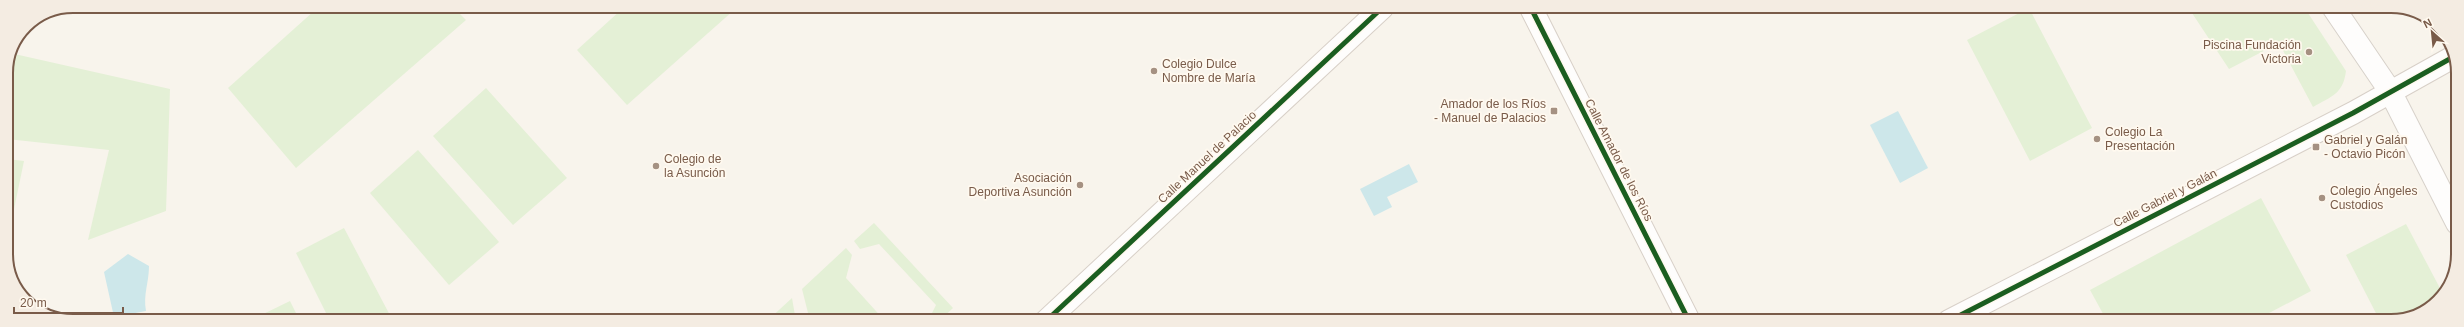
<svg xmlns="http://www.w3.org/2000/svg" width="2464" height="327" viewBox="0 0 2464 327" font-family="Helvetica,sans-serif">
<style>
.green{fill:#e4f0d6}
.water{fill:#cde7ea}
.lines{fill:none;stroke-linecap:round;stroke-linejoin:round}
.street-casing{stroke:#d7d1ca;stroke-width:24}
.secondary-casing{stroke:#d8d0c8;stroke-width:24}
.street{stroke:#fefdfc;stroke-width:22}
.secondary{stroke:#fefdfc;stroke-width:22}
.cycleway-casing{stroke:#fff9ef;stroke-width:8}
.cycleway{stroke:#1b5e20;stroke-width:5}
.poi-dot{fill:#a59182;stroke:#fff9ef;stroke-width:1.5}
.labels{text-anchor:middle;dominant-baseline:central;stroke-width:3.5;stroke-linejoin:round;paint-order:stroke}
.poi-label{font-size:12px;fill:#795b49;stroke:#fff9ef;text-anchor:start}
.street-label{font-size:12px;fill:#795b49;stroke:#fff9ef}
.rim{fill:none;stroke:#795b49;stroke-width:2}
</style>
<rect width="100%" height="100%" fill="#f8f4ec"/>
<g class="green">
<path d="M2188 7H2304L2346 71C2343 94 2332 96 2313 107L2279 43 2229 69Z"/>
<polygon points="2029,8 2092,128 2030,161 1967,40"/>
<polygon points="456,10 466,20 296,168 228,88 314,11"/>
<polygon points="621,10 734,10 627,105 577,50"/>
<polygon points="10,53 170,89 166,211 88,240 109,150 7,139 6,73"/>
<polygon points="486,88 567,178 513,225 433,136"/>
<polygon points="418,150 499,242 449,285 370,193"/>
<polygon points="7,159 24,161 8,238"/>
<polygon points="2261,198 2311,291 2254,321 2107,321 2090,290"/>
<polygon points="874,223 953,308 939,321 928,321 936,305 879,244 860,249 854,241"/>
<polygon points="2406,224 2442,292 2435,304 2391,321 2380,321 2346,255"/>
<polygon points="344,228 393,321 330,321 296,253"/>
<polygon points="846,248 852,255 846,278 885,321 810,321 802,289"/>
<polygon points="792,298 796,321 767,321"/>
<polygon points="290,301 300,321 251,320"/>
</g>
<g class="water">
<polygon points="1898,111 1928,168 1900,183 1870,125"/>
<polygon points="1409,164 1418,182 1387,197 1392,207 1374,216 1360,189"/>
<path d="M128 254 149 266C149 283 143 294 146 311L114 317 104 272Z"/>
</g>
<g class="lines">
<g class="street-casing">
<polyline id="street" points="2333,7 2390,91 2457,223"/>
</g>
<g class="secondary-casing">
<g id="secondary">
<polyline points="1531,8 1689,321"/>
<polyline points="1046,321 1382,8"/>
<polyline points="1949,321 2353,113 2455,56"/>
</g>
</g>
<use href="#street" class="street"/>
<use href="#secondary" class="secondary"/>
<g class="cycleway-casing">
<g id="cycleway">
<polyline points="1531,8 1689,321"/>
<polyline points="1046,321 1382,8"/>
<polyline points="1949,321 2353,113 2455,56"/>
</g>
</g>
<use href="#cycleway" class="cycleway"/>
</g>
<g class="poi-dot">
<circle cx="2309" cy="52" r="4"/>
<circle cx="1154" cy="71" r="4"/>
<rect x="1550" y="107" width="8" height="8" rx="2"/>
<circle cx="2097" cy="139" r="4"/>
<rect x="2312" y="143" width="8" height="8" rx="2"/>
<circle cx="656" cy="166" r="4"/>
<circle cx="1080" cy="185" r="4"/>
<circle cx="2322" cy="198" r="4"/>
</g>
<g class="labels">
<g class="poi-label">
<text x="2301" y="45" text-anchor="end">Piscina Fundación<tspan x="2301" dy="14">Victoria</tspan></text>
<text x="1162" y="64">Colegio Dulce<tspan x="1162" dy="14">Nombre de María</tspan></text>
<text x="1546" y="104" text-anchor="end">Amador de los Ríos<tspan x="1546" dy="14">- Manuel de Palacios</tspan></text>
<text x="2105" y="132">Colegio La<tspan x="2105" dy="14">Presentación</tspan></text>
<text x="2324" y="140">Gabriel y Galán<tspan x="2324" dy="14">- Octavio Picón</tspan></text>
<text x="664" y="159">Colegio de<tspan x="664" dy="14">la Asunción</tspan></text>
<text x="1072" y="178" text-anchor="end">Asociación<tspan x="1072" dy="14">Deportiva Asunción</tspan></text>
<text x="2330" y="191">Colegio Ángeles<tspan x="2330" dy="14">Custodios</tspan></text>
</g>
<g class="street-label">
<text transform="translate(1207 157) rotate(-43)">Calle Manuel de Palacio</text>
<text transform="translate(1619 160) rotate(63)">Calle Amador de los Ríos</text>
<text transform="translate(2165 198) rotate(-27)">Calle Gabriel y Galán</text>
</g>
</g>
<path d="M0 0H2464V327H0ZM73 13H2391A60 60 0 0 1 2451 73V254A60 60 0 0 1 2391 314H73A60 60 0 0 1 13 254V73A60 60 0 0 1 73 13Z" fill="#f4ece2" fill-rule="evenodd"/>
<path class="rim" d="M73 13H2391A60 60 0 0 1 2451 73V254A60 60 0 0 1 2391 314H73A60 60 0 0 1 13 254V73A60 60 0 0 1 73 13Z"/>
<g transform="translate(2432 32) rotate(333)" stroke="#fff9ef" stroke-width="3" paint-order="stroke">
<path d="M0-3L7 15L0 10L-7 15Z" fill="#795b49"/>
<text y="-6" font-size="11" font-weight="bold" text-anchor="middle" fill="#795b49">N</text>
</g>
<path d="M14 307v6h109v-6" fill="none" stroke="#795b49" stroke-width="2"/>
<text x="20" y="307" font-size="12" fill="#795b49" stroke="#fff9ef" stroke-width="3" paint-order="stroke">20 m</text>
</svg>
